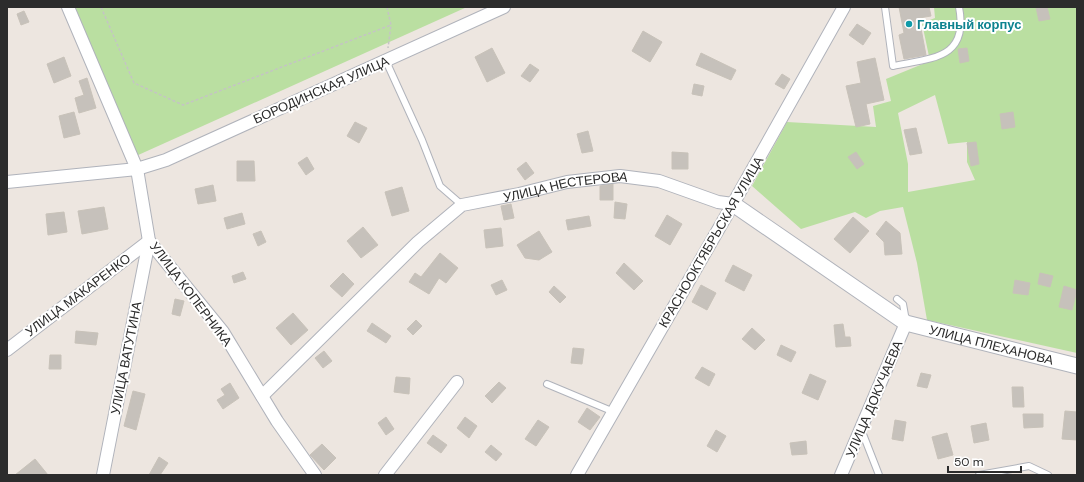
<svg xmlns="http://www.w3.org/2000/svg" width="1084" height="482" viewBox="0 0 1084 482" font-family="'DM Sans',sans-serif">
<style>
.green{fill:#badfa1;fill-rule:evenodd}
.building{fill:#c6c1bb;stroke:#c8c2b9}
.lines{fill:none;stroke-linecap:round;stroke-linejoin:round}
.service-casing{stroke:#b0b3bb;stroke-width:8}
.minor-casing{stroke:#b0b3bb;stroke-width:14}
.tertiary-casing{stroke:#b0b3bb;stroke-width:17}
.path{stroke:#c4c4c4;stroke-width:1.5;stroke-dasharray:3 2;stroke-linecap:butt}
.service{stroke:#fff;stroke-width:6}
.minor{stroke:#fff;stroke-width:12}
.tertiary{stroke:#fff;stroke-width:15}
.culture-dot{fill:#0f9aa8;stroke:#fff;stroke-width:1.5}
.labels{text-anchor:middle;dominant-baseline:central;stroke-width:4;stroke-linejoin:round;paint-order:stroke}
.culture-label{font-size:13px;font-weight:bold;fill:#0d838f;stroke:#fff;text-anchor:start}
.street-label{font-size:13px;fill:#2c2c2c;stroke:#fff}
</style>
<rect width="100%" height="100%" fill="#ede6e0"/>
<g class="green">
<polygon points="75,7 467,7 136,156"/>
<path d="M934 7H1077V353L927 320 917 263 903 207 880 211 866 218 855 212 801 229 752 186 787 122 876 127 873 106 891 101 886 79 930 61 922 23 935 18ZM935 95 948 144 967 142V162L975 180 908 192V164L898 113Z"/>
</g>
<g class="building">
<polygon points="899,7 929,7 931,16 919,18 926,55 904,59 899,35 904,33"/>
<polygon points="1036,7 1047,7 1050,19 1039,21"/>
<polygon points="24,11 29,22 21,25 17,14"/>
<polygon points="857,24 871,33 863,45 849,35"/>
<polygon points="643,31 662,42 650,62 632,51"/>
<polygon points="492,48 505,73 487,82 475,57"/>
<polygon points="967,48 969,61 960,63 958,49"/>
<polygon points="701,53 736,70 731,80 696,65"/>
<polygon points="64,57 71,76 54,83 47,64"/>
<polygon points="875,58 884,100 866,104 870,124 856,127 846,86 861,83 857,62"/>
<polygon points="530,64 539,70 530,82 521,76"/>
<polygon points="782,74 790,79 784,89 775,84"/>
<polygon points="87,78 96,108 79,113 75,98 84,95 79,81"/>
<polygon points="694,84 704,86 702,96 692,94"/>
<polygon points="74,112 80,134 64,138 59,116"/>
<polygon points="1013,112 1015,127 1002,129 1000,114"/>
<polygon points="355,122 367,128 359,143 347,136"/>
<polygon points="916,128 922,153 910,155 904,130"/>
<polygon points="588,131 593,151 582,153 577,134"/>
<polygon points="976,142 979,164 971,166 967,143"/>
<polygon points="672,152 688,153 688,169 672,169"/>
<polygon points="856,152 864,164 857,169 848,157"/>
<polygon points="307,157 314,169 306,175 298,163"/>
<polygon points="237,161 254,161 255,181 237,181"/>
<polygon points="526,162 534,173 525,180 517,169"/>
<polygon points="613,184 613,200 600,200 600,186"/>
<polygon points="213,185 216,201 198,204 195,189"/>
<polygon points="402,187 409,211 392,216 385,192"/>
<polygon points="615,202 627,204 625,219 614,218"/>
<polygon points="511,204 514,218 504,220 501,206"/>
<polygon points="104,207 108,229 82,234 78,211"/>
<polygon points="64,212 67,232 48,235 46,214"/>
<polygon points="242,213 245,224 227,229 224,218"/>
<polygon points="667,215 682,224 670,245 655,236"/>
<polygon points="589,216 591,226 568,230 566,220"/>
<polygon points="853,217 869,231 850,253 834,239"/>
<polygon points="886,221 900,233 902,254 885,255 884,242 876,234"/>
<polygon points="363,227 378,245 361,258 347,241"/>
<polygon points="501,228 503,246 486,248 484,230"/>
<polygon points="261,231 266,242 258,246 253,234"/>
<polygon points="539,231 552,252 539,260 525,258 517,245"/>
<polygon points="440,253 458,268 446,283 439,278 429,294 409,282 415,273 421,277"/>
<polygon points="624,263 643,281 634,290 616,273"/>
<polygon points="733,265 752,275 744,291 725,281"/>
<polygon points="243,272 246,279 234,283 232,276"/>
<polygon points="343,273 354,284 342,297 330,286"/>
<polygon points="1040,273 1053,276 1050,287 1038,284"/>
<polygon points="502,280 507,290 496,295 491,285"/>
<polygon points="1015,280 1030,283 1028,295 1013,293"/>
<polygon points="701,285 716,293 707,310 692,302"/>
<polygon points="554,286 566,297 560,303 549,292"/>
<polygon points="1064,286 1077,290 1072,310 1059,307"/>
<polygon points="175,299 184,301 180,316 172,314"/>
<polygon points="293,313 308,330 291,345 276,328"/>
<polygon points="416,320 422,326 413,335 407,329"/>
<polygon points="372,323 391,336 386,343 367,331"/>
<polygon points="843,324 845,337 850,337 851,346 836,347 834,325"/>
<polygon points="752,328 765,340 755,350 742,339"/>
<polygon points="76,331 98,333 96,345 75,343"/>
<polygon points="781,345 796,352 791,362 777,355"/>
<polygon points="573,348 584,349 582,364 571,363"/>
<polygon points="324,351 332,361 323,368 315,358"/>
<polygon points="50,355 61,355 61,369 49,369"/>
<polygon points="702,367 715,374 709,386 695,378"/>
<polygon points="921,373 931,375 927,388 917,386"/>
<polygon points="810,374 826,381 818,400 802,393"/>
<polygon points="396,377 410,378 409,394 394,392"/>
<polygon points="499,382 506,388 492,403 485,396"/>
<polygon points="230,383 239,398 223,409 217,400 225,395 221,389"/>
<polygon points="1012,387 1023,387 1024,407 1013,407"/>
<polygon points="133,391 145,394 136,430 124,426"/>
<polygon points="587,408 600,417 590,430 578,422"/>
<polygon points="1065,411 1077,412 1077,440 1062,439"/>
<polygon points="1023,414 1043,414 1043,427 1024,428"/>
<polygon points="386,417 394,429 386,435 378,423"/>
<polygon points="465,417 477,426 469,438 457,428"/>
<polygon points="538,420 549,427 536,446 525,439"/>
<polygon points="895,420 906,422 903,441 892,439"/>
<polygon points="986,423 989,440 974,443 971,426"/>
<polygon points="716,430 726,436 717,452 707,446"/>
<polygon points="947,433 953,455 938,459 932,437"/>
<polygon points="433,435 447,445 441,453 427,443"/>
<polygon points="806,441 807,454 792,455 790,443"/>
<polygon points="322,444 336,458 324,470 310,455"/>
<polygon points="491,445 502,454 496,461 485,452"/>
<polygon points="159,457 168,463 160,475 149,475"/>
<polygon points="35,459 48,475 15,475"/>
</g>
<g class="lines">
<g class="service-casing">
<g id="service">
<path d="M885 7 893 66C932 58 969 59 959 7"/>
<polyline points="386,61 422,140 440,186 462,205"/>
<polyline points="897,299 903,304 906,321"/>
<polyline points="547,384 614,412"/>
<polyline points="861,429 879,475"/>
<polyline points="979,475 1029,466 1048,475"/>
</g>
</g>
<g class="minor-casing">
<g id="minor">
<polyline points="68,7 137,169 149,241 223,332 277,421 315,475"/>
<polyline points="7,182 137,169 166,160 504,7"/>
<polyline points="7,350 149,241"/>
<path id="s1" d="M262 396 418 242 462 205 519 194 567 182 620 176 659 181 718 202 733 204"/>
<polyline points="103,475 149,241"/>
<polyline points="385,475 457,382"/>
<polyline points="577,475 733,204 844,7"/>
<polyline points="841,475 906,323"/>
</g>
</g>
<g class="tertiary-casing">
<g id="tertiary">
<path id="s2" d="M733 204 906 323 1077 366"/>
</g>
</g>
<g class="path">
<polyline points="101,7 134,83 183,105 391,25"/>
<polyline points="387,7 391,25 388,48"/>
</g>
<use href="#service" class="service"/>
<use href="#minor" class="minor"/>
<use href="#tertiary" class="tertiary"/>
</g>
<circle class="culture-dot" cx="909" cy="24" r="4"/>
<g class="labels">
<g class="culture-label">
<text x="917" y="24">Главный корпус</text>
</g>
<g class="street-label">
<text transform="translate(321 90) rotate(-24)">БОРОДИНСКАЯ УЛИЦА</text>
<text stroke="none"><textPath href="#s1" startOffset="382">УЛИЦА НЕСТЕРОВА</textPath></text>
<text transform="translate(711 242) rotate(-60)">КРАСНООКТЯБРЬСКАЯ УЛИЦА</text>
<text transform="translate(191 294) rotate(53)">УЛИЦА КОПЕРНИКА</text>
<text transform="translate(78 295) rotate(-37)">УЛИЦА МАКАРЕНКО</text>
<text stroke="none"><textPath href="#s2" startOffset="298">УЛИЦА ПЛЕХАНОВА</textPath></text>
<text transform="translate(126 358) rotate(-79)">УЛИЦА ВАТУТИНА</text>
<text transform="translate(874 399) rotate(-67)">УЛИЦА ДОКУЧАЕВА</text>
</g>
</g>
<rect width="1084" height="482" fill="none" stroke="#2c2c2c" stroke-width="16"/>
<path d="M948 466v6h73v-6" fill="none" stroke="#2c2c2c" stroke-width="2"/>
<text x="954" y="466" font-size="12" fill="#2c2c2c" stroke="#ffffff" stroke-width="3" paint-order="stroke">50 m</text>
</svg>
